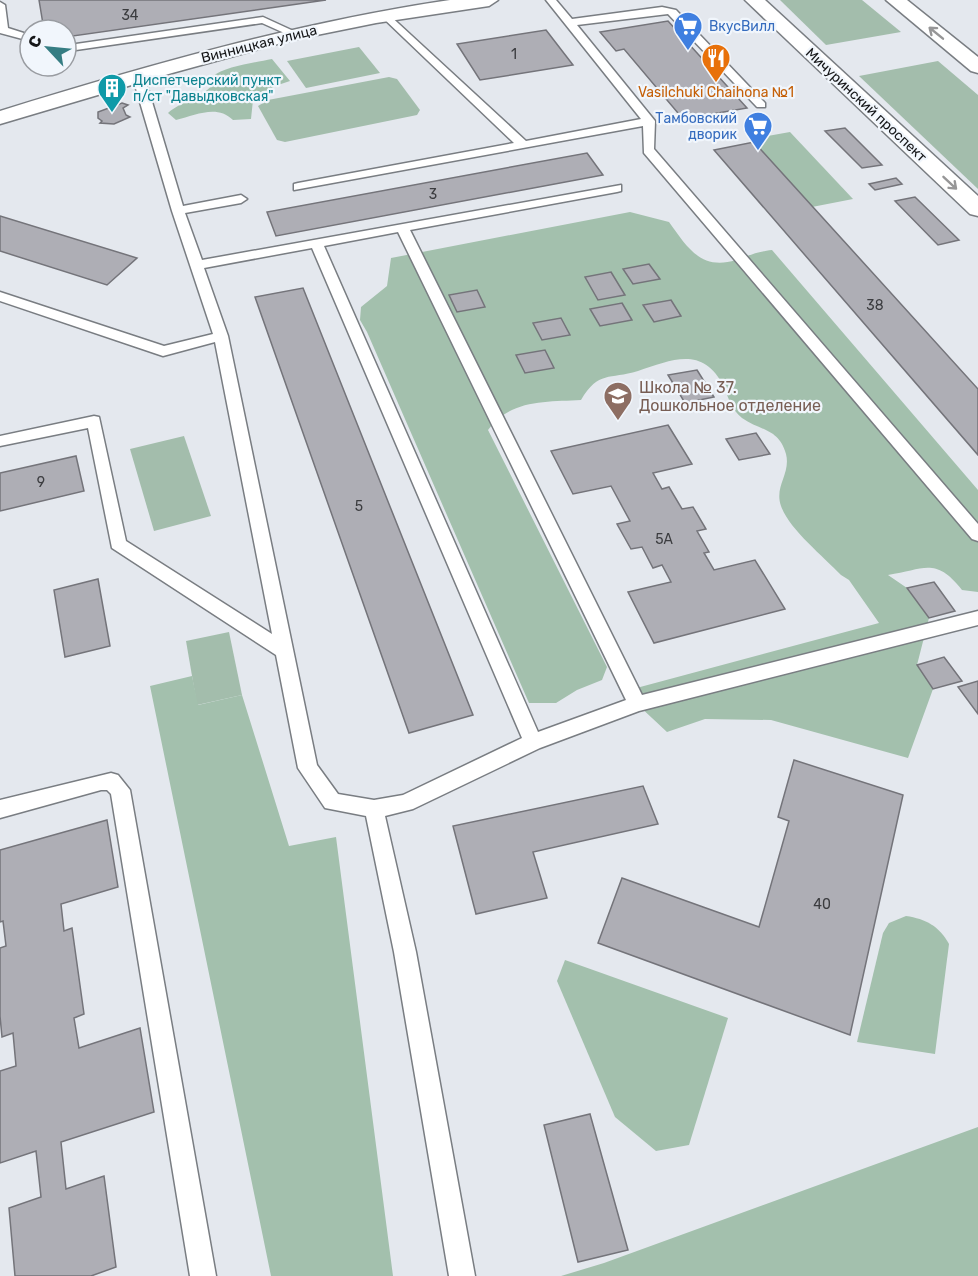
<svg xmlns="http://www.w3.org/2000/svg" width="978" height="1276" viewBox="0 0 978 1276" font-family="Rubik,sans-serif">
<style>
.green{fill:#a3bdac}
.forest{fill:#a3c0ad}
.building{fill:#aeaeb5;stroke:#74747a;stroke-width:1.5}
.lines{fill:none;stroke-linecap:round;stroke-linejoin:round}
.lane-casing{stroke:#797d82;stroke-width:3}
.secondary-casing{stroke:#797d82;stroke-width:3}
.primary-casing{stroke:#797d82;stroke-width:3}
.lane{fill:#fff;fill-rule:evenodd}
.secondary{fill:#fff;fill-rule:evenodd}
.primary{fill:#fff;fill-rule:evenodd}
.oneway{stroke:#969697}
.labels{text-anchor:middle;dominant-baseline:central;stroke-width:4.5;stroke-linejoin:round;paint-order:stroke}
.number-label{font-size:14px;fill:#3b3c3f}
.far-shop-label{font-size:14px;fill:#366cbe;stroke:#f1f6fc;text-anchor:start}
.far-street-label{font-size:14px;fill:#151618;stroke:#f1f6fc}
.far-culture-label{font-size:14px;fill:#0d838f;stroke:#f1f6fc;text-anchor:start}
.far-food-label{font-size:14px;fill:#c56008;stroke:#f1f6fc}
.education-label{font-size:16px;fill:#785e54;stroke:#f1f6fc;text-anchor:start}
</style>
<rect width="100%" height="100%" fill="#e4e8ee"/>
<g class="green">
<polygon points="780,0 862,0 901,32 826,45"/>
<polygon points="359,47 380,73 306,88 287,61"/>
<polygon points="938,61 978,95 978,189 859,76"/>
<polygon points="389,77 397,79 420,110 417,115 285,142 277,140 258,106 268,100"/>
<polygon points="184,436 211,516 154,531 130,449"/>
<polygon points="229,632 242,695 197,705 186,641"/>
</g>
<g class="forest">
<path d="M272 59 290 81 275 86 253 100 251 119 233 120C217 104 196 115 176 120L168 113C181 101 201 99 212 85V77C225 66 254 63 272 59Z"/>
<polygon points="790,132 853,199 812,207 754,142 757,138"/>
<path d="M630 212 669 222C687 247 701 271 736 260 751 255 755 252 772 250L978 490V592L962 590C935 556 924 570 888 575L907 588 929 618 917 665 933 689 908 758 771 720 705 719 667 732 637 704 629 690 879 623 849 580 841 575C823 556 789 529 781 506 774 486 791 474 786 454 779 428 760 431 742 418 731 409 729 399 724 387 703 345 672 360 638 371 609 380 599 370 581 400 547 402 510 399 488 430L607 667 602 680 577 690 556 703H529L367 332 360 320 361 307 387 286 391 258Z"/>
<polygon points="192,676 198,705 242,695 289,846 336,837 393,1276 271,1276 150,686"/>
<path d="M906 916C926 919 939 926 949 944L935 1054 857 1042 883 933 889 923Z"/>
<polygon points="565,960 728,1018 689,1145 656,1151 615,1117 557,981"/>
<polygon points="978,1127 978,1276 561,1276 604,1263"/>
</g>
<g class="building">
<polygon points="39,0 326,0 66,37 66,30 44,30"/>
<polygon points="668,21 747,108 683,119 624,49 616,51 600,32"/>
<polygon points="546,30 573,65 480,80 457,44"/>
<polygon points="122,103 128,105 123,108 126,115 130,117 114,124 100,123 102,121 98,118 98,112"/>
<polygon points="845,128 882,165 862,168 825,131"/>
<polygon points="754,142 978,389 978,455 714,150"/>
<polygon points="587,153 603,175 276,236 267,212"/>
<polygon points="896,178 902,184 875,190 869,184"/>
<polygon points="915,197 959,240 938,245 895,201"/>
<polygon points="0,216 137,258 107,285 0,251"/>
<polygon points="649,264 660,279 633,284 623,269"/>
<polygon points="611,272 625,295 598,300 585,277"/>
<polygon points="303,288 473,715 409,733 255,297"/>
<polygon points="477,290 485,307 457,312 449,295"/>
<polygon points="671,300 681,316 654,322 643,305"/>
<polygon points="622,303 632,320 600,326 590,309"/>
<polygon points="561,318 570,335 542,340 533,323"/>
<polygon points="545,350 554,368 525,373 516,355"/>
<polygon points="697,370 714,397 685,403 668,375"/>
<polygon points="668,425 692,464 653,473 662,489 669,487 682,509 693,507 706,529 697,531 709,552 704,553 714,570 755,560 785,609 654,643 628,592 671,582 662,565 653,568 642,547 631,549 617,524 630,521 611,486 573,494 551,451"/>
<polygon points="756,433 770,454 739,460 726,439"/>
<polygon points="76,456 84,491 0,511 0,473"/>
<polygon points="98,579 110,646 65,657 54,590"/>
<polygon points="934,582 955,611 929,618 907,588"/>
<polygon points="944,657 962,681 933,689 917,665"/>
<polygon points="978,681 978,714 958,687"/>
<polygon points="794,760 903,795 850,1035 598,943 622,878 759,927 789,821 778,817"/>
<polygon points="643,786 658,824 533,852 547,898 476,914 453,826"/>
<polygon points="107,820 118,887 61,904 64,931 72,928 84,1014 74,1018 79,1048 140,1028 154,1112 61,1142 66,1189 104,1176 116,1267 91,1276 15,1276 9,1208 41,1197 36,1151 0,1163 0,1071 16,1066 13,1033 2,1037 0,1016 0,948 6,946 3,921 0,922 0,850"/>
<polygon points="590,1114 628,1250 578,1262 544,1125"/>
</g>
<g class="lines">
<g class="lane-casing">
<g id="lane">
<polygon points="546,0 556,0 572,19 662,7 676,10 765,103 765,107 757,107 668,14 577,25 655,121 654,149 978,524 978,541 972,539 644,153 643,126 294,190 294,184 298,183 514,143 382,17 381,15 386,12 526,141 641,119"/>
<polygon points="0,2 5,5 8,28 30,35 30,41 0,33"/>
<polygon points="263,17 300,34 291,36 262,23 76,50 66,49 66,43 76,44"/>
<path d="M138 72 144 75 183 206 241 195 247 199 241 203 185 213 202 260 621 185V191L617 192 410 230 642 695 978 611V625L639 711 540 748 413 809 385 816 416 952 475 1276H449L394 952 366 816 325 808 298 768 276 655 112 548 88 428 0 446V436L94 416 99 417 126 541 272 634 215 342 163 356 0 301V292L164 346 213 334 172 211 132 75ZM398 232 626 700 538 732 324 246ZM312 248 522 738 403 795 374 800 338 794 317 765 228 336 204 268Z"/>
<polygon points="111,773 118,775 130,790 216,1276 190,1276 111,794 107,790 101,790 0,818 0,800"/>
</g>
</g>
<g class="secondary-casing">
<path id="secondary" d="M450 0H498L489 6 376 23 292 40 172 73 0 124V111C148 65 296 23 450 0Z"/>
</g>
<g class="primary-casing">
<g id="primary">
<polygon points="745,0 765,0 978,196 978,216 970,214"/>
<polygon points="886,0 907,0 978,57 978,73 971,71"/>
</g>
</g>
<use href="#lane" class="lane"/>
<use href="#secondary" class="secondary"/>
<use href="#primary" class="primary"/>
</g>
<defs><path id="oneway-shaft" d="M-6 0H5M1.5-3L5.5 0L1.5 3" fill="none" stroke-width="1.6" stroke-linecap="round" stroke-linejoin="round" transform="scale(1.5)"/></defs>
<g class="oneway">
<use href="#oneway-shaft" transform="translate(936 33) rotate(-141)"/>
<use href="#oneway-shaft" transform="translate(950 183) rotate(43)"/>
</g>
<defs>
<g id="supermarket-pin" transform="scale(1.5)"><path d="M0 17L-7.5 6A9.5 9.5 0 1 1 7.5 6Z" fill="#3f7fe0" stroke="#f1f6fc"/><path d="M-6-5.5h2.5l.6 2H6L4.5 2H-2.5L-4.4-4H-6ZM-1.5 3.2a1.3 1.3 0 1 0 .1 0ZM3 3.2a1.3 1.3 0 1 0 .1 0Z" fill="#fff"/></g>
<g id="restaurant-pin" transform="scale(1.5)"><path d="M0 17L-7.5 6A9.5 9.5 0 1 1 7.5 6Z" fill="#e8710a" stroke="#f1f6fc"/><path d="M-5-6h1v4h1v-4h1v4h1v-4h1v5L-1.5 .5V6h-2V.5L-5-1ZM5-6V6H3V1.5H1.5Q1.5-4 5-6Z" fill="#fff"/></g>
<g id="building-pin" transform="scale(1.5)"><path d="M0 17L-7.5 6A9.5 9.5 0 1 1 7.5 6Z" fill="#0f9aa8" stroke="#f1f6fc"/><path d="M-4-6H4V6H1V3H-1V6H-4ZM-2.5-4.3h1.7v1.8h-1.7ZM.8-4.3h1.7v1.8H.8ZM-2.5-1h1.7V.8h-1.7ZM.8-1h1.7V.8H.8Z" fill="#fff"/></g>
<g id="school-pin" transform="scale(1.5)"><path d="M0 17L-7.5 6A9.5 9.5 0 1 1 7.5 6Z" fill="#8d6e63" stroke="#f1f6fc"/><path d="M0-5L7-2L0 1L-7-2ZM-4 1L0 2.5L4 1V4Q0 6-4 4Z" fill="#fff"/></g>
</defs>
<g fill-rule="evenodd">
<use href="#supermarket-pin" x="688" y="26"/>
<use href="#restaurant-pin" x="716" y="58"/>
<use href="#building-pin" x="112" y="88"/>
<use href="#supermarket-pin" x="758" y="126"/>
<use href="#school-pin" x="618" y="396"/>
</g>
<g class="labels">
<g class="number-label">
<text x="130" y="15">34</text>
<text x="514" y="54">1</text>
<text x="433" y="194">3</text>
<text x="875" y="305">38</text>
<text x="41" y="482">9</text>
<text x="359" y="506">5</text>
<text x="664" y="539">5А</text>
<text x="822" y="904">40</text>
</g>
<g class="far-shop-label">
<text x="709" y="26">ВкусВилл</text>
<text x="737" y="118" text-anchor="end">Тамбовский<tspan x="737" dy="16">дворик</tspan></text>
</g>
<g class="far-street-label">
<text transform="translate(259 44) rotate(-14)">Винницкая улица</text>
<text transform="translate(866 105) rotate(43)">Мичуринский проспект</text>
</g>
<g class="far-culture-label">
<text x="133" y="80">Диспетчерский пункт<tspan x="133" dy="16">п/ст "Давыдковская"</tspan></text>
</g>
<g class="far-food-label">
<text x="716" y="92">Vasilchuki Chaihona №1</text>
</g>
<g class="education-label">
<text x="639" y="387">Школа № 37.<tspan x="639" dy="18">Дошкольное отделение</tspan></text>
</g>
</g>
<g transform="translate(48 48) rotate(296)"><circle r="28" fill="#f1f6fc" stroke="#999ca1" stroke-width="1.5"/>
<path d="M0-4.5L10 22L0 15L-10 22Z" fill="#357d83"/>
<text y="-9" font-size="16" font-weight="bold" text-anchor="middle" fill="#151618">С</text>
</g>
</svg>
